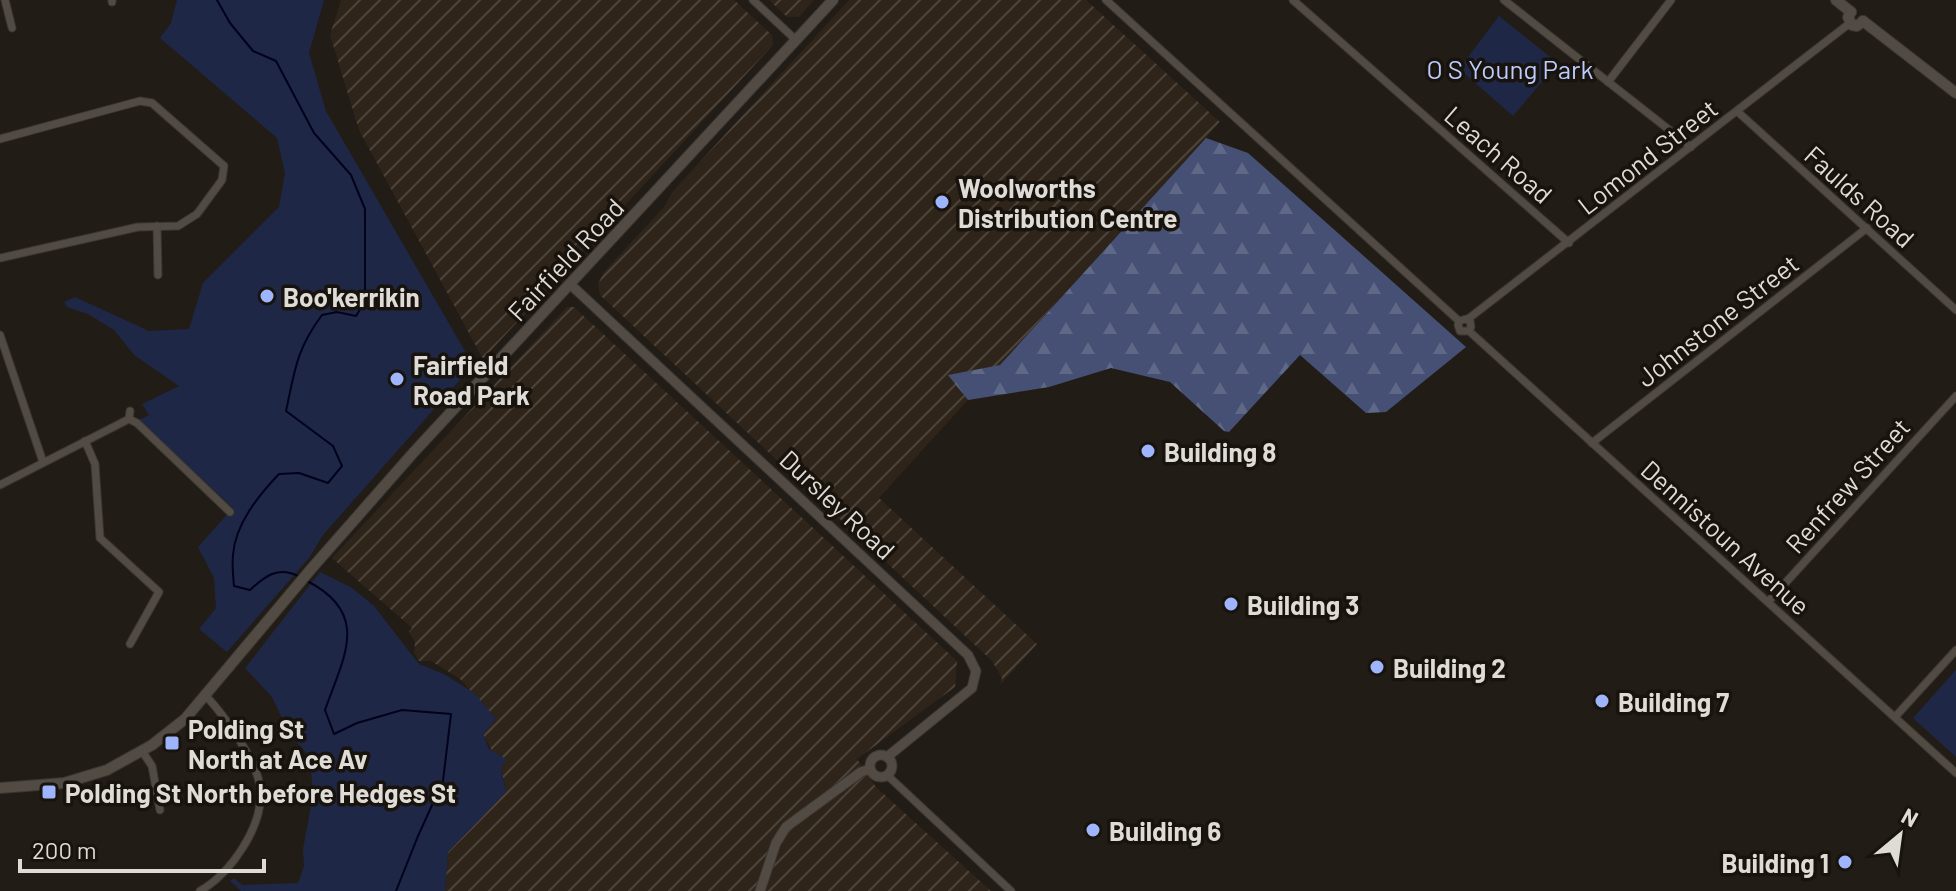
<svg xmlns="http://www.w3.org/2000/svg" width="1956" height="891" viewBox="0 0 1956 891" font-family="Barlow,sans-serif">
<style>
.industrial{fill:url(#industrial-furrows)}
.forest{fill:url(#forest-firs)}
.park{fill:#1f2747}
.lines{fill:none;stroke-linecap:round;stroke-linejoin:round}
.stream{stroke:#02021c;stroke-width:2}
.minor-casing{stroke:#3a3632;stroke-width:9}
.tertiary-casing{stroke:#3a3632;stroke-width:11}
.secondary-casing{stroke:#3a3632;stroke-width:12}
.minor{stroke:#524b44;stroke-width:7}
.tertiary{stroke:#524b44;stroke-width:9}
.secondary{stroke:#524b44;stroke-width:10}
.poi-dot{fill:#9eb4fd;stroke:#19130d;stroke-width:3}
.labels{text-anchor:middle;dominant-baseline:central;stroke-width:7;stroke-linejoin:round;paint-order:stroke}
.park-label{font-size:26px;fill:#bcccff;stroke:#19130d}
.street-label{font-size:26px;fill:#dfdbd7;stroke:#19130d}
.poi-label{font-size:26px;font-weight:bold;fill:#dfdbd7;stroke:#19130d;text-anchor:start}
</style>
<defs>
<pattern id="industrial-furrows" width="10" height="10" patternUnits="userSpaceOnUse" patternTransform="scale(2)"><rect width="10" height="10" fill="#2e2419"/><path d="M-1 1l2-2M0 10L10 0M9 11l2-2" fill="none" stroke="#4c433a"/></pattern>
<pattern id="forest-firs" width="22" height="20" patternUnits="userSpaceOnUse" patternTransform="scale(2)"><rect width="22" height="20" fill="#455074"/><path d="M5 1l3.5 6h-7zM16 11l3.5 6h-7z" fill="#5f6987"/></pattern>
</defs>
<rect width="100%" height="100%" fill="#221c16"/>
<g class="industrial">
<polygon points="341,0 734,0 772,35 773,45 483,359 359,130 330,35"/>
<polygon points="769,0 814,0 799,17 787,17"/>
<polygon points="849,0 1086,0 1220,122 879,498 1037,644 1000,685 1002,678 992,661 600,295 598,284 604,272 664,207 673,191"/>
<polygon points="567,307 574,307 957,661 955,687 857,759 876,787 991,891 445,891 448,852 506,792 501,768 483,734 496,719 459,678 431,661 419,661 414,653 415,642 409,632 412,628 332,558"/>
</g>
<polygon class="forest" points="1206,138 1248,153 1466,347 1386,412 1366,413 1300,355 1229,432 1224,431 1170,382 1111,368 1049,387 968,400 948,375 1000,365"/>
<g class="park">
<polygon points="177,0 324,0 309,53 326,111 473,365 323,535 309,558 227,652 199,629 216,608 214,578 198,547 233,508 139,420 149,415 142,404 179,386 134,355 114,330 88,314 67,307 64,302 75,297 149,331 189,329 203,283 279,207 285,173 277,138 160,38 171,23"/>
<polygon points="1499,16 1558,63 1513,116 1459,69"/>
<polygon points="320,572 352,588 374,606 419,664 444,674 474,693 496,719 483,734 489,749 506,759 501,769 506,792 448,852 445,891 241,891 230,881 234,878 242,885 298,883 304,866 303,849 313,795 310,757 289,733 272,697 245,668"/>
<polygon points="1956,670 1956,757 1913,718"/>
</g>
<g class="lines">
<g class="stream">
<path d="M217 0 230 23 253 51 276 61 314 133 351 175 365 209V301L356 316 337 312 322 315C296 350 295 370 286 411L333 446 342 466 328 483 299 473 279 474C259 495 235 524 233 555 232 565 233 576 234 586L250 590C265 576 278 566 298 576"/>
<path d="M307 581C372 614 343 658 325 710L334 734 357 723 402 710 451 714 443 781 418 836 396 891"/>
</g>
<g class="minor-casing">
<g id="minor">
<polyline points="5,0 12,28"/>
<polyline points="112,0 112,2"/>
<polyline points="753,0 796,40"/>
<polyline points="1106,0 1459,321"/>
<polyline points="1293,0 1569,243"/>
<polyline points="1504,0 1691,147"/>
<polyline points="1608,82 1671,0"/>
<polyline points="1738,112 1956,310"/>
<polyline points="0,139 140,101 152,103 224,166 222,180 197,214 178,226 138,227 0,258"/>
<polyline points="157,226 158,275"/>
<polyline points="1468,319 1850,23"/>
<polyline points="1469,331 1471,327 1470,321 1466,319 1459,321 1458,325 1460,331 1469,331 1956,773"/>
<polyline points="0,335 43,462"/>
<polyline points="129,419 137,423 230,512"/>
<polyline points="85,441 95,464 100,538 159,592 130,644"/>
<polyline points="1592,443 1867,228"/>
<polyline points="0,485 129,419 130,411"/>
<polyline points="1768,602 1956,396"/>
<polyline points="1895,717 1956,650"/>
<polyline points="142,751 152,766 160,810"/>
<polyline points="887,775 1011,891"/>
<path d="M200 891C231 873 265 825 260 787 257 761 224 715 206 696"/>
</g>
</g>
<g class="tertiary-casing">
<g id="tertiary">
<polyline points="571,285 968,655 976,671 972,688 887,757"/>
<circle cx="881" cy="766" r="11"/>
<polyline points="760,891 776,843 786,827 861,772 870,769"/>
</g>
</g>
<g class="secondary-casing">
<g id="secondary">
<polyline points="1836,0 1851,12"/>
<polyline points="1851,12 1848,17 1852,25 1857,26 1863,21"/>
<polyline points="1863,21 1956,93"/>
<polyline points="0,788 64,783 107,770 152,745 185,719 312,568 414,452 833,0"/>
</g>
</g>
<use href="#minor" class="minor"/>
<use href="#tertiary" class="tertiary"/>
<use href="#secondary" class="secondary"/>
</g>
<g class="poi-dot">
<circle cx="942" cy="202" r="8"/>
<circle cx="267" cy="296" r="8"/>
<circle cx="397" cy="379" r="8"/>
<circle cx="1148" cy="451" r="8"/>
<circle cx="1231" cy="604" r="8"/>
<circle cx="1377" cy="667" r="8"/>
<circle cx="1602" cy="701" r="8"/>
<rect x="164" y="735" width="16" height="16" rx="4"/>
<rect x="41" y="784" width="16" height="16" rx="4"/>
<circle cx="1093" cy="830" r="8"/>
<circle cx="1845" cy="862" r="8"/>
</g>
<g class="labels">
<g class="park-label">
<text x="1510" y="68">O S Young Park</text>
</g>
<g class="street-label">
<text transform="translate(1499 154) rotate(41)">Leach Road</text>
<text transform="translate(1647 156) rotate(-38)">Lomond Street</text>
<text transform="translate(1860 196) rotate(42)">Faulds Road</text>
<text transform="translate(565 259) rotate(-47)">Fairfield Road</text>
<text transform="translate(1717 320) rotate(-38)">Johnstone Street</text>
<text transform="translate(1847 485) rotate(-48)">Renfrew Street</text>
<text transform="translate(838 504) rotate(43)">Dursley Road</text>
<text transform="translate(1726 537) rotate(42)">Dennistoun Avenue</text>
</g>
<g class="poi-label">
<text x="958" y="187">Woolworths<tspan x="958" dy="30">Distribution Centre</tspan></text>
<text x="283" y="296">Boo'kerrikin</text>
<text x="413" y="364">Fairfield<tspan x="413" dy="30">Road Park</tspan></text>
<text x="1164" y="451">Building 8</text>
<text x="1247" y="604">Building 3</text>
<text x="1393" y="667">Building 2</text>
<text x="1618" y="701">Building 7</text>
<text x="188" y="728">Polding St<tspan x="188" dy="30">North at Ace Av</tspan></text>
<text x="65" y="792">Polding St North before Hedges St</text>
<text x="1109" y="830">Building 6</text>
<text x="1829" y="862" text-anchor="end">Building 1</text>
</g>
</g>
<g transform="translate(1900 835) rotate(29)" stroke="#19130d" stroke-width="6" paint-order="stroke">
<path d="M0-6L14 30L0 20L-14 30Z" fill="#dfdbd7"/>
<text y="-12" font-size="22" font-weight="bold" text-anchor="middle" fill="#dfdbd7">N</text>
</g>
<path d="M20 859v12h244v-12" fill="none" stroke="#dfdbd7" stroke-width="4"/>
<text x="32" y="859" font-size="24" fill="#dfdbd7" stroke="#19130d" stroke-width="6" paint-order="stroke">200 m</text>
</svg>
